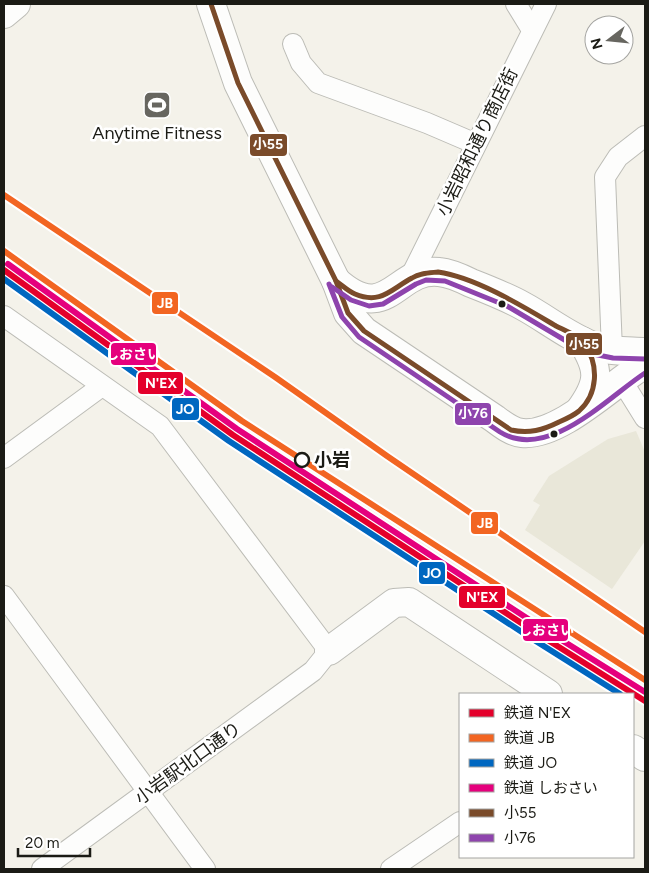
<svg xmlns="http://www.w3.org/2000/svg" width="649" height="873" viewBox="0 0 649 873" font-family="Figtree,'Noto Sans JP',sans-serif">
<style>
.built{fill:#e9e7d9}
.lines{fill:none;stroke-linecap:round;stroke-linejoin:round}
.street-casing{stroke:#bcbcb6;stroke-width:22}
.secondary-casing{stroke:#bcbcb6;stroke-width:30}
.street{stroke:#fdfdfc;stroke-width:20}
.secondary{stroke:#fdfdfc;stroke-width:28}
.bus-1-casing{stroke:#fff;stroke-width:9}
.bus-2-casing{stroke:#fff;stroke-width:9}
.bus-1{stroke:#7a4b2a;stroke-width:5}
.bus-2{stroke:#8e44ad;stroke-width:5}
.rail-1-casing{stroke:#fff;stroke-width:10}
.rail-2-casing{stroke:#fff;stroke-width:10}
.rail-3-casing{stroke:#fff;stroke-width:10}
.rail-4-casing{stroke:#fff;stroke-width:10}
.rail-1{stroke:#e4002b;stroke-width:6}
.rail-2{stroke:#f26522;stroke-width:6}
.rail-3{stroke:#0067c0;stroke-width:6}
.rail-4{stroke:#e5007d;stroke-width:6}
.bus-dot{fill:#1b1b15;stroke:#fff;stroke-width:2}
.stop-dot{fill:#fff;stroke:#1b1b15;stroke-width:2.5}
.labels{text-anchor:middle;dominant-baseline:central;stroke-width:5;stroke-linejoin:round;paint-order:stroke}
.poi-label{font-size:18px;fill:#1b1b15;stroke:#fff}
.street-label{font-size:18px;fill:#1b1b15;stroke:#fff}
.stop-label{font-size:18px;font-weight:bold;fill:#1b1b15;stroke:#fff;text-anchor:start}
.line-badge{stroke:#fff;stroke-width:2}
.badge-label{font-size:14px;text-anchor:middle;font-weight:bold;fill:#fff}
</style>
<rect width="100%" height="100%" fill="#f4f2ea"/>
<polygon class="built" points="636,431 645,452 645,541 612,589 525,530 540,505 533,501 549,476 608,439"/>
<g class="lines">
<g class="street-casing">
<g id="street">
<polyline points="516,4 532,30"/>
<polyline points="293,44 301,63 318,83 427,123 476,144"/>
<polyline points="409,280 546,4"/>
<polyline points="4,316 160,426 329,651 313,671 42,869"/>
<polyline points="612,350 605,177 618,157 645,136"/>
<polyline points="622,381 645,418"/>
<polyline points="4,458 102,386"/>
<polyline points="4,596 205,869"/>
<polyline points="391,869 460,822"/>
</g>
</g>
<g class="secondary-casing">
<g id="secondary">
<path d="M211 4 238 83 336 281 348 313 364 331 495 419C503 425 512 432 522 433 560 437 614 382 645 364"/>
<polyline points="4,14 16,4"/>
<path d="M336 281C388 327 396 267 439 272 450 273 461 278 471 283 489 290 507 297 523 306 547 319 570 338 596 347 612 352 629 351 645 352"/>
<path d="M580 410C600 382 600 370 582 341"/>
<polyline points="329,651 394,603 409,602 548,694"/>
<polyline points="633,749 645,757"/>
</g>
</g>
<use href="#street" class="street"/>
<use href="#secondary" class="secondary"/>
<g class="bus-1-casing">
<g id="bus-1">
<polyline points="211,4 238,83 336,281"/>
<path d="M438 272C475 277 524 307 556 326 566 331 578 335 585 345 599 365 598 394 579 411 573 416 566 419 559 422 543 430 529 434 511 430L364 331 348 313 336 281C342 285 348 291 355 294 381 305 391 289 412 278 420 273 428 273 438 272Z"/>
</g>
</g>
<g class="bus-2-casing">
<g id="bus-2">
<path d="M329 284 342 317 359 337 500 432C548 462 608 397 645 373"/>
<polyline points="332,287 351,300 369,306 383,304 416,284 426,280 445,281 507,306 573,345 593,354 613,358 645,359"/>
</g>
</g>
<use href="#bus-1" class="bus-1"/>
<use href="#bus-2" class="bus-2"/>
<g class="rail-1-casing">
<polyline id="rail-1" points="4,270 233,435 535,632 645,701"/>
</g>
<g class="rail-2-casing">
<g id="rail-2">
<polyline points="4,195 275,377 387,456 645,632"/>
<polyline points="4,251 242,421 645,680"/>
</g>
</g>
<g class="rail-3-casing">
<polyline id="rail-3" points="4,279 229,441 531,638 620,694"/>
</g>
<g class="rail-4-casing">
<polyline id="rail-4" points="8,264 237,429 539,626 645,692"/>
</g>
<use href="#rail-1" class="rail-1"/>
<use href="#rail-2" class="rail-2"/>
<use href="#rail-3" class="rail-3"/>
<use href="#rail-4" class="rail-4"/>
</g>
<defs>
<g id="stadium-square" transform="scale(1.4375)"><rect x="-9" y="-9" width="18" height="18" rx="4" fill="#676660" stroke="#fff"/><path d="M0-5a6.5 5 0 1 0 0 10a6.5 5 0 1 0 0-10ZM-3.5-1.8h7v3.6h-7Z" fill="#fff"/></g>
</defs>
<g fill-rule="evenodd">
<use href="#stadium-square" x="157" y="105"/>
</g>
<g class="bus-dot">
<circle cx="502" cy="304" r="4.5"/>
<circle cx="554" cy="434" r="4.5"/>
</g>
<circle class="stop-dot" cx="302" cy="460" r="7"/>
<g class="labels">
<g class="poi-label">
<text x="157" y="133">Anytime Fitness</text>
</g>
<g class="street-label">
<text transform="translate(477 142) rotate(-64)">小岩昭和通り商店街</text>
<text transform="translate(188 763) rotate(-36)">小岩駅北口通り</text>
</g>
<g class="stop-label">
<text x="314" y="460">小岩</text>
</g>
</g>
<g class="line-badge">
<rect x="249" y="133" width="39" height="24" rx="5" fill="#7a4b2a"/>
<rect x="151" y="291" width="28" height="24" rx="5" fill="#f26522"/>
<rect x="565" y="332" width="38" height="24" rx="5" fill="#7a4b2a"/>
<rect x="110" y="342" width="47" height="24" rx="5" fill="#e5007d"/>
<rect x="137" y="371" width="47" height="24" rx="5" fill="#e4002b"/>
<rect x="171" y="397" width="29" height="24" rx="5" fill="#0067c0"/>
<rect x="454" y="402" width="38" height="24" rx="5" fill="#8e44ad"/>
<rect x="470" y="511" width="29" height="24" rx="5" fill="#f26522"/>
<rect x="418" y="561" width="28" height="24" rx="5" fill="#0067c0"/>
<rect x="458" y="585" width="48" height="24" rx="5" fill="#e4002b"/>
<rect x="522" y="618" width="47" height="24" rx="5" fill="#e5007d"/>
</g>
<g class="badge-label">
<text x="268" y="149">小55</text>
<text x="165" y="308">JB</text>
<text x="584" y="349">小55</text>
<text x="133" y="359">しおさい</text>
<text x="161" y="388">N'EX</text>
<text x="185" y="414">JO</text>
<text x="473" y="418">小76</text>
<text x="485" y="528">JB</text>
<text x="432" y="578">JO</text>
<text x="482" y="602">N'EX</text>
<text x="546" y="635">しおさい</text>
</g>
<rect width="649" height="873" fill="none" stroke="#1b1b15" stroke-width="10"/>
<rect x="459" y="693" width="175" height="165" fill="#ffffff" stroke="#a4a4a1"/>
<rect x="469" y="709" width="25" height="8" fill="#e4002b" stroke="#a4a4a1"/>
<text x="504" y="718" font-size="15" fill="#1b1b15">鉄道 N'EX</text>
<rect x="469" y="734" width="25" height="8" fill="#f26522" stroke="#a4a4a1"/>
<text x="504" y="743" font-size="15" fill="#1b1b15">鉄道 JB</text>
<rect x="469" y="759" width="25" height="8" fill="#0067c0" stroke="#a4a4a1"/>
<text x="504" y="768" font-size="15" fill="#1b1b15">鉄道 JO</text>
<rect x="469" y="784" width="25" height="8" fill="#e5007d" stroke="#a4a4a1"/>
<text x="504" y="793" font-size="15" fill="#1b1b15">鉄道 しおさい</text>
<rect x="469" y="809" width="25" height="8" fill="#7a4b2a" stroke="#a4a4a1"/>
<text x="504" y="818" font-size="15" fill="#1b1b15">小55</text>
<rect x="469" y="834" width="25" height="8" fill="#8e44ad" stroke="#a4a4a1"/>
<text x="504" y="843" font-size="15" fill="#1b1b15">小76</text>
<g transform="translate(609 40) rotate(254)"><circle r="24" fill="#ffffff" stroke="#a4a4a1"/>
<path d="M0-4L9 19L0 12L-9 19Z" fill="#676660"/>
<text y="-8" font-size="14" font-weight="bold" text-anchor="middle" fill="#1b1b15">N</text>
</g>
<path d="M18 848v8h72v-8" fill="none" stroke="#1b1b15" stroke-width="2.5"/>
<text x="25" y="848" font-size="15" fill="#1b1b15" stroke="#ffffff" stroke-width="4" paint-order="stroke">20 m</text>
</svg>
